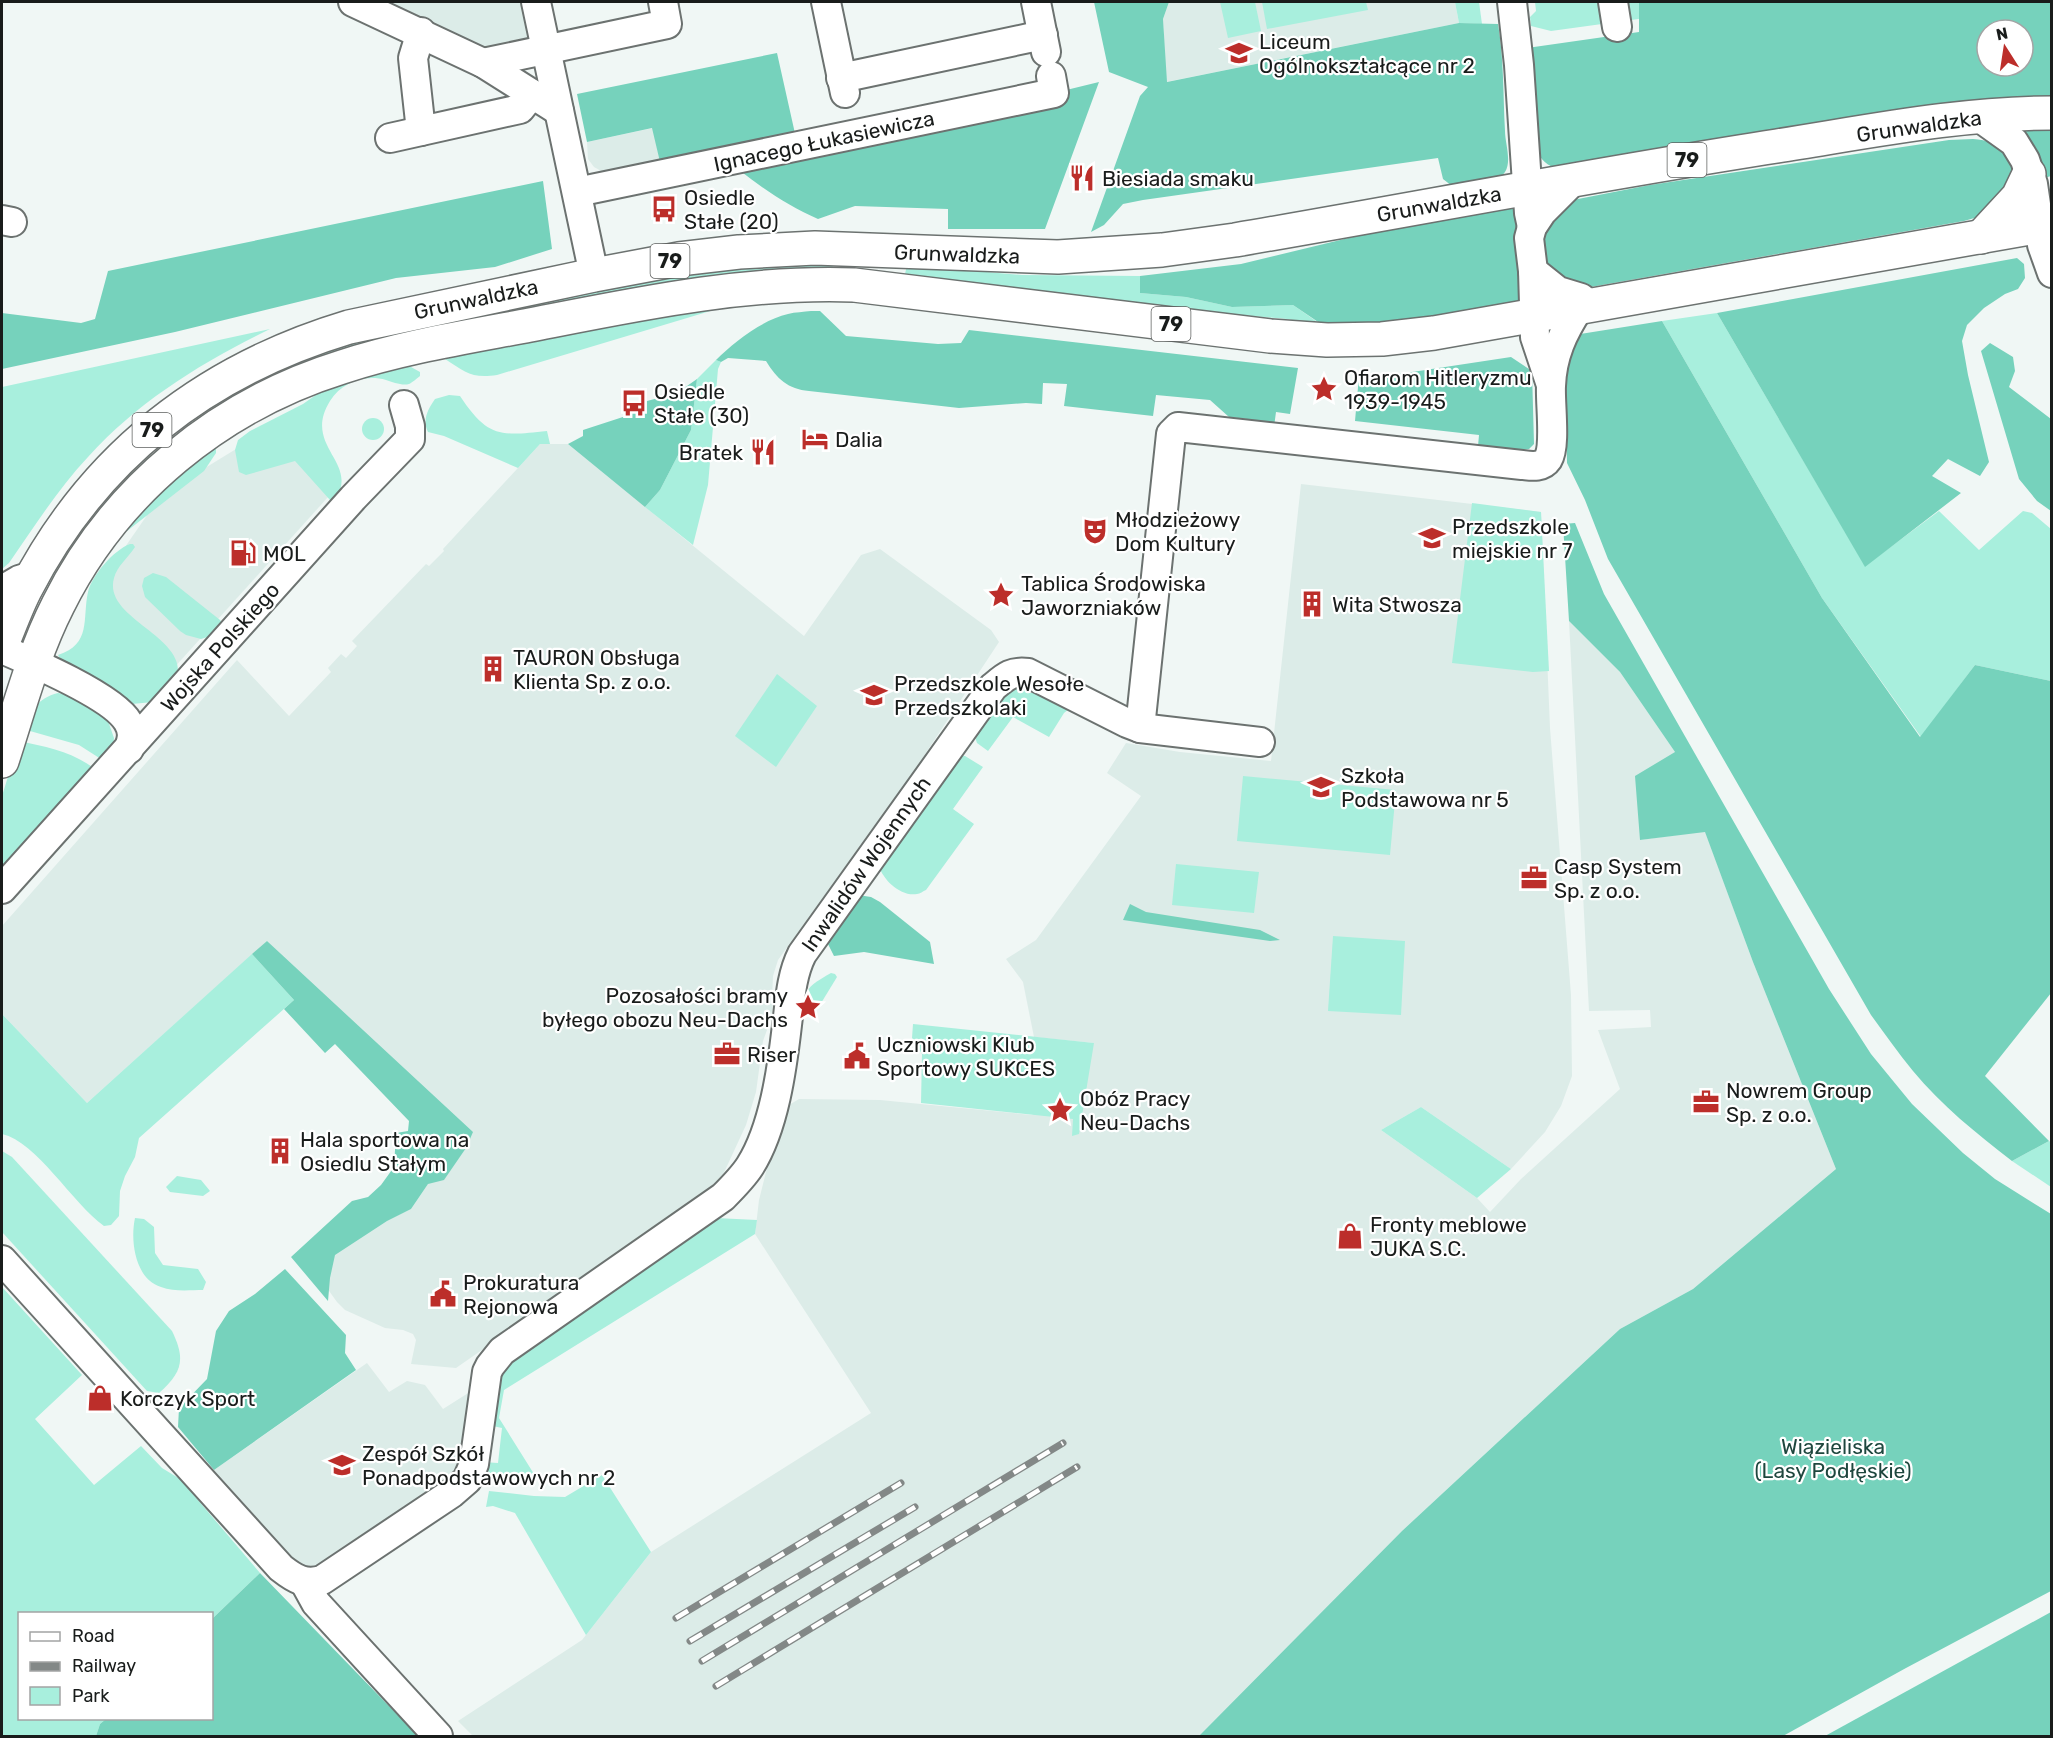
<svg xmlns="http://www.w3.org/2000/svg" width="2053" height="1738" viewBox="0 0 2053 1738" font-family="Rubik,sans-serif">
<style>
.built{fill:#dcece8}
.green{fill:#a8efdd}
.forest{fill:#76d2bc;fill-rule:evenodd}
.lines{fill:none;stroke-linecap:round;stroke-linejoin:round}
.minor-casing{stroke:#6c7270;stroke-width:32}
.major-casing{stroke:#6c7270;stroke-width:36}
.minor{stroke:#fff;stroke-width:28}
.major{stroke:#fff;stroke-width:33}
.rail-casing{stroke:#838887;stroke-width:7}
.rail{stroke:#fff;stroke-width:4.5;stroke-dasharray:14;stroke-linecap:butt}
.labels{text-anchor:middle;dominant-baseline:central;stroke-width:4.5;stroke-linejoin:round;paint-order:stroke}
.shield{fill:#fff;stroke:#5e605f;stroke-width:1.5}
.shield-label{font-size:20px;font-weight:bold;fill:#191c1b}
.poi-label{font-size:21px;fill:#191c1b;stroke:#fff;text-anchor:start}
.street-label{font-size:21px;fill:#191c1b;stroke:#fff}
.park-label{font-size:21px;fill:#1e473e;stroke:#fff}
</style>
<rect width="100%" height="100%" fill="#f0f7f5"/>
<g class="built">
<polygon points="383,2 527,2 533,31 527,45 491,54"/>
<polygon points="1169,2 1455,2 1459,23 1166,82 1163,19"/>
<polygon points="653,128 660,162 613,172 603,172 594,167 588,159 587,142"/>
<polygon points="275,425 338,486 154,690 96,589 161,495"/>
<polygon points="540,444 568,444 804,636 861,555 880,549 991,630 999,642 914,771 778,960 773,976 772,999 773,1003 771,1019 763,1041 756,1092 746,1125 721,1179 638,1239 639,1241 456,1368 411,1364 416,1340 413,1334 403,1330 385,1328 345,1310 337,1302 306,1259 411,1209 428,1184 466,1148 267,941 87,1103 2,1014 2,926 237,660 289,716 331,672 328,668 341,654 346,658 357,646 352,641 426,564 429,566 444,551 443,549"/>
<polygon points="1301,484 1541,512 1550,728 1571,995 1572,1076 1561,1106 1545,1132 1511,1169 1421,1107 1381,1130 1477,1198 1490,1212 1521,1179 1620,1089 1598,1030 1651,1027 1650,1010 1589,1011 1569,621 1620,672 1675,752 1640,840 1705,831 1753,962 1836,1169 1693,1289 1620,1329 1402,1531 1199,1736 473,1736 458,1721 582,1640 651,1552 871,1413 755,1234 759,1200 769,1160 789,1105 799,1099 880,1100 1032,1115 1094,1043 1034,1037 1023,982 1006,959 1036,940 1141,796 1107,773 1126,743 1180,752 1271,761"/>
<polygon points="367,1363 389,1392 407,1381 425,1385 443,1409 473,1390 458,1473 330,1563 312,1566 305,1566 291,1561 279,1549 214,1470"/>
</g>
<g class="green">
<polygon points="1220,2 1255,2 1261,31 1228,38"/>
<polygon points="1262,2 1366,2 1368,10 1267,29"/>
<polygon points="1455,2 1479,2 1482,24 1459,23"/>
<polygon points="1535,2 1762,2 1551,31 1531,26 1530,17 1536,11"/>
<polygon points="834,260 831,273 252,388 322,351 374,333 654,274"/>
<polygon points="907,265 1022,275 1140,276 1140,293 1186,297 1232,307 1293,305 1326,328 1287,319 1207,312 954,282 905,274"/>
<path d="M719 305 717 309 497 375C472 379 465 372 445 359L446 354Z"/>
<polygon points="1717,313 1865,566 1939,511 1979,550 2023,511 2032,513 2051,529 2051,681 1975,665 1921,737 1822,598 1662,321"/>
<path d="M270 329C201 363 140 400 88 457 58 489 34 527 9 563L2 569V387Z"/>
<polygon points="716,360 721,362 718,369 708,485 693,545 645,507 660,490 691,430 697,379"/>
<path d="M395 364 411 367 420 372V376C417 378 412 383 409 384 402 386 393 382 386 380 365 374 342 382 330 401 302 446 359 462 336 498L330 500 295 461 246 475 239 472 235 450 238 440 250 431 303 404 333 383Z"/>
<path d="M449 395 460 396C488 438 500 436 547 431L550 444H540L518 468 444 436 428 432C422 420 428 409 435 399Z"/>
<circle cx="373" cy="429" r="11"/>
<polygon points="216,443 216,453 204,471 127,531 124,531 122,526"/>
<polygon points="1472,503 1541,512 1549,671 1533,672 1452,663"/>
<path d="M130 544H133L135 547C128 558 117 566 114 578 103 617 180 634 178 672L153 702 132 704 64 665 58 655C92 644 82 619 88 592 92 575 114 550 130 544Z"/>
<polygon points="153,573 166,577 220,620 222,623 214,635 201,639 186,635 180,631 145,597 142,586 144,578"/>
<polygon points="777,674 817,706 776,767 735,736"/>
<polygon points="1017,688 1023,688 1027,693 1035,693 1069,709 1064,713 1049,737 1013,717 988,751 977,743 974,734 1007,690"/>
<path d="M58 693 73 696 107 718 114 738 113 748 104 761 79 745 23 729C32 711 37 698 58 693Z"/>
<path d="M19 741C47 747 74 752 96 770L2 875V796Z"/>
<path d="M959 756H965L983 767 953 809 974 824 926 890C923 891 920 894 917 894 901 897 883 880 879 866L895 848 941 785V775Z"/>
<polygon points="1243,776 1396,790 1390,855 1237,841"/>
<polygon points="1176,864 1259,872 1254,913 1172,905"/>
<polygon points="1333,936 1405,941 1401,1015 1328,1011"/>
<path d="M252 954 294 1000 139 1138 135 1157 125 1176 120 1191 119 1216 111 1225 104 1226C72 1203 37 1142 2 1134V1014L87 1103Z"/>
<path d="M831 973 835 974 837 977 815 1013 810 1014 800 1013C806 988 808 986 831 973Z"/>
<polygon points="913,1024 1094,1043 1079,1134 1072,1136 1073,1119 921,1103 922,1054 912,1038"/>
<polygon points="1421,1107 1511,1169 1477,1198 1381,1130"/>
<polygon points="2049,1141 2052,1143 2051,1187 2012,1161"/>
<path d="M2 1151 12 1157 172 1331C186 1360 182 1372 159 1393L147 1391 2 1232Z"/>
<polygon points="177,1176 201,1180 210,1191 203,1196 170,1192 166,1187"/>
<path d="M135 1218 144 1219 154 1227 155 1253 163 1265 198 1269 206 1282 203 1290C190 1290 174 1292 161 1287 135 1279 130 1241 135 1218Z"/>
<polygon points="716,1218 757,1220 755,1234 504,1390 499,1418 534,1474 494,1476 483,1467 483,1462 498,1463 502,1428 488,1425 493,1383 507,1358 514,1360 697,1233 698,1225"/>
<polygon points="2,1287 82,1375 35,1419 94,1485 141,1446 162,1468 180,1479 260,1573 212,1619 212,1614 20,1614 20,1718 106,1719 100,1724 96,1736 2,1736"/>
<polygon points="602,1475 651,1552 586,1635 515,1513 493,1506 486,1507 489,1491 534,1496 565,1497"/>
</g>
<g class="forest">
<path d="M1094 2H1169L1163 19 1167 82 1459 23 1498 24C1504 59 1503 94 1505 131 1505 143 1512 161 1505 172 1498 183 1465 184 1452 186L1443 179 1438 158 1143 200 1123 204 1104 225 1091 232 1140 96 1148 87 1109 72Z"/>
<path d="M1639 2H2051V95L2047 99 1561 170C1551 167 1543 163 1538 153L1527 48 1639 32ZM1987 30H2023V66H1987Z"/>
<path d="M777 53 796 138 1054 93 1099 82 1045 229H948V209L855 206 818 219C779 202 747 177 714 150L660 162 652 128 587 142 577 94Z"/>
<polygon points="2051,126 2051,176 2041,179 2013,127"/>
<path d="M1973 139C2002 142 2012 148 2015 178L1988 214 1964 221 1585 288 1548 275 1541 233 1569 201 1578 199 1650 185 1949 140Z"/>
<polygon points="543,181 552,249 495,267 396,278 175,332 2,369 2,313 81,323 95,319 108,271"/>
<polygon points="1517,202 1527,307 1451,320 1327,328 1293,305 1232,307 1186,297 1140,293 1140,276 1241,264 1419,221"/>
<polygon points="2017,258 2024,264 2025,278 2018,289 2005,294 1984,308 1967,325 1962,341 1968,375 1989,462 1980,476 1948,459 1932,476 1961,493 1865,567 1717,313"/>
<path d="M811 311H820L846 336 938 344 961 343 969 330 1298 368 1290 414 1276 412 1274 427 1247 424V419L1229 417 1210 400 1156 395 1153 416 1064 406 1067 384 1043 383 1042 404 1026 403 959 408 809 391C788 389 777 379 766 361L728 358 721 362 716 360C734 342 762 320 788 314 795 312 804 312 811 311Z"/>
<path d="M1662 321 1822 598 1920 737 1975 665 2051 681V993L1985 1076 2049 1141 2012 1161C1977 1134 1941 1105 1913 1071 1898 1053 1885 1034 1871 1015L1608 559 1585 500 1567 463 1565 353 1574 335Z"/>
<polygon points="1990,343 2013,357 2015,371 2009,387 2051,419 2051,511 2037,501 2019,479 1981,351"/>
<polygon points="1511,357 1532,371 1534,444 1529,449 1517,450 1516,455 1478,446 1479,435 1355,421 1359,376 1379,377"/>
<polygon points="697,379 691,430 660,490 645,507 568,444 583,436 583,430 626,416 632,405 677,393"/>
<polygon points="1575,523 1604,594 1829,989 1871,1054 1912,1104 1963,1153 1995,1179 2051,1214 2051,1591 1906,1668 1783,1736 1199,1736 1402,1531 1620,1329 1693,1289 1836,1169 1753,962 1705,832 1640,840 1635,776 1675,752 1620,672 1569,621 1563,524"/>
<polygon points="858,895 871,897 880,902 930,942 934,964 864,952 834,956 827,942"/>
<polygon points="1130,904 1146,912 1260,930 1280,940 1270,941 1123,920"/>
<polygon points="267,941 473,1132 466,1148 444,1180 428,1184 411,1209 387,1221 335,1255 330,1278 328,1301 291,1257 352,1201 368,1197 381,1185 394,1167 396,1133 408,1131 409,1121 335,1044 325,1053 284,1009 294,1000 252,954"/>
<polygon points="285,1269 346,1335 345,1353 356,1370 214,1470 178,1427 179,1408 207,1379 216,1331 229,1311 255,1294"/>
<polygon points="260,1573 418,1736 96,1736 100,1724 106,1719 212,1718 212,1619"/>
<polygon points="2051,1612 2051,1736 1825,1736"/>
</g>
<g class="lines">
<g class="minor-casing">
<g id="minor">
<polyline points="353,2 483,63 559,111"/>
<polyline points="536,2 594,275"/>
<polyline points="826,2 845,93"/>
<polyline points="1036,2 1046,52"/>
<polyline points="1512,2 1519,65 1529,213 1532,227"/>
<polyline points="1613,2 1617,27"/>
<polyline points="483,63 667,24 663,2"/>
<polyline points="841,78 1043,35"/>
<polyline points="1979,117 2014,142 2025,160 2033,184 2042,245 2052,273"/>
<polyline points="421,131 413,58 421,32"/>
<polyline points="390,138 520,109 532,94"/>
<polyline points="577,192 1054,93 1051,76"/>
<polyline points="2,220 12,222"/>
<polyline points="1533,271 1558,291 1581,298 1591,306"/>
<polyline points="1550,382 1535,337 1533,271 1529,238 1532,227 1542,212 1574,180"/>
<polyline points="2,590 19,580 32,576"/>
<path d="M2 649C30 661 114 697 128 722 134 732 132 739 129 749"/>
<path d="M1140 728 1171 434 1178 427 1522 465C1531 466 1542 468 1548 459 1556 446 1550 403 1551 386 1552 356 1563 332 1579 308"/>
<polyline points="2,889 353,498 410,439 410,426 404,405"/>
<path d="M2 1260 281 1568C295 1579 305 1585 322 1580L452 1493 467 1480 474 1464 487 1372 490 1366 502 1351 723 1197C733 1187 743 1177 750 1166 774 1128 782 1069 787 1025 790 1001 791 976 802 954L993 687C1006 676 1011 671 1028 673L1127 723 1140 728 1260 742"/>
<polyline points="305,1583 316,1603 438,1736"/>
</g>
</g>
<g class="major-casing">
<g id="major">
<polyline points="1981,237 2018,197 2029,174"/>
<path d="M2 645C9 627 16 608 25 590 94 456 206 370 349 327L594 275 679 259 739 252 815 248 1058 257 1162 250 1235 240C1416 209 1596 174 1777 146 1867 132 1960 113 2052 113"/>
<path d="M2 761C19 709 33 654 58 605 115 490 220 405 342 367 403 347 467 337 530 325 637 304 744 281 854 285L1270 336 1327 340 1382 339 1434 333 2052 224"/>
</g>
</g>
<use href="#minor" class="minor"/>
<use href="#major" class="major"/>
<g class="rail-casing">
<g id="rail">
<polyline points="676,1618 901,1483"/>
<polyline points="690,1641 915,1507"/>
<polyline points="702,1661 1063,1443"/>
<polyline points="716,1686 1077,1467"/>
</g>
</g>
<use href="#rail" class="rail"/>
</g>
<defs>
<g id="school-bare" transform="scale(2.07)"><path d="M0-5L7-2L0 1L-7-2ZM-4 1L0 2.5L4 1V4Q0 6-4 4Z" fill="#bc2e2a" stroke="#fff" stroke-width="2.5" paint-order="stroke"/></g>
<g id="restaurant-bare" transform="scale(2.07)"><path d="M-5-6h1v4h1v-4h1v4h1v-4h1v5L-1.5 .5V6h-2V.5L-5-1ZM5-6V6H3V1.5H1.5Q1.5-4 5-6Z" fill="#bc2e2a" stroke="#fff" stroke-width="2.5" paint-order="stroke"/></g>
<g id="bus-bare" transform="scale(2.07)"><path d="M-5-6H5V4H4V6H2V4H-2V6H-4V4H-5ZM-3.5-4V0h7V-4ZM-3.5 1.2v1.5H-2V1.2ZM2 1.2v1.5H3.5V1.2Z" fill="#bc2e2a" stroke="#fff" stroke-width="2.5" paint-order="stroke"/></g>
<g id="sight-bare" transform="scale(2.07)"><path d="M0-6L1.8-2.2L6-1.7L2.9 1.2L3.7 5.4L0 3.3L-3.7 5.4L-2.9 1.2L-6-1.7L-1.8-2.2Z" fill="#bc2e2a" stroke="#fff" stroke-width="2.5" paint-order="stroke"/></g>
<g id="hotel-bare" transform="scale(2.07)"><path d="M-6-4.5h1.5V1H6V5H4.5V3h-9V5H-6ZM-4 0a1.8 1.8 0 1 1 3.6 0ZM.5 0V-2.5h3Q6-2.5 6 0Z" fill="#bc2e2a" stroke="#fff" stroke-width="2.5" paint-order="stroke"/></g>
<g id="theatre-bare" transform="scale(2.07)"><path d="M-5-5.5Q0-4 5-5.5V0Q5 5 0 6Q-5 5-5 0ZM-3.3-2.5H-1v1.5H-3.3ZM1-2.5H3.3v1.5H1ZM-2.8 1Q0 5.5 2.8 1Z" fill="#bc2e2a" stroke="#fff" stroke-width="2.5" paint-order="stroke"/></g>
<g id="fuel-bare" transform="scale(2.07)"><path d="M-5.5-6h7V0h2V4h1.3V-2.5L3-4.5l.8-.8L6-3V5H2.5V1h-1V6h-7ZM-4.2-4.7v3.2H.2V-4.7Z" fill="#bc2e2a" stroke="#fff" stroke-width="2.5" paint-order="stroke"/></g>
<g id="building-bare" transform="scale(2.07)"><path d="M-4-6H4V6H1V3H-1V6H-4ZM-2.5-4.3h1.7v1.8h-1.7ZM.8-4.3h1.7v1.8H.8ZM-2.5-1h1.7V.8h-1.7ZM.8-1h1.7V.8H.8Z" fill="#bc2e2a" stroke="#fff" stroke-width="2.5" paint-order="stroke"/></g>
<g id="office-bare" transform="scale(2.07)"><path d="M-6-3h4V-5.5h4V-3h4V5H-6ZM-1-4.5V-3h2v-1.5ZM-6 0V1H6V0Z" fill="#bc2e2a" stroke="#fff" stroke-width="2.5" paint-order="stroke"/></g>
<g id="civic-bare" transform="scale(2.07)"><path d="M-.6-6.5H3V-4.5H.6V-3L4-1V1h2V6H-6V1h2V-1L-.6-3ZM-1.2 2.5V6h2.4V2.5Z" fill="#bc2e2a" stroke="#fff" stroke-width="2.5" paint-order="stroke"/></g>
<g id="shop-bare" transform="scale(2.07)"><path d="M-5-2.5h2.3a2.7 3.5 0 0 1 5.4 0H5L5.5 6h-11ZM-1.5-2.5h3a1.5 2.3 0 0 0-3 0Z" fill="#bc2e2a" stroke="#fff" stroke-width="2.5" paint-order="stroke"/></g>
</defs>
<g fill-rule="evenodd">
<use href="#school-bare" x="1239" y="53"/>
<use href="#restaurant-bare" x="1082" y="178"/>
<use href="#bus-bare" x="664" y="209"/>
<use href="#sight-bare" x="1324" y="389"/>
<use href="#bus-bare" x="634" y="403"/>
<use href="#hotel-bare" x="815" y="439"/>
<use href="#restaurant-bare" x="763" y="452"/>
<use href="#theatre-bare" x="1095" y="531"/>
<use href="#school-bare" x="1432" y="538"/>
<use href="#fuel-bare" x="243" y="553"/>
<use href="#sight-bare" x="1001" y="595"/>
<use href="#building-bare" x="1312" y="604"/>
<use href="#building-bare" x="493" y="669"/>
<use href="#school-bare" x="874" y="695"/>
<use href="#school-bare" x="1321" y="787"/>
<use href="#office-bare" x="1534" y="878"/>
<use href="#sight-bare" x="808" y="1007"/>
<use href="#office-bare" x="727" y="1054"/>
<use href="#civic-bare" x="857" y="1056"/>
<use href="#office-bare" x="1706" y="1102"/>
<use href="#sight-bare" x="1060" y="1110"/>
<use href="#building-bare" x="280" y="1151"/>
<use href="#shop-bare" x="1350" y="1236"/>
<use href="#civic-bare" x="443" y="1294"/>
<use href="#shop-bare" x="100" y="1398"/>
<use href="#school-bare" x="342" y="1465"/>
</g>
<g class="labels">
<g class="shield">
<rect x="1667.5" y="143" width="39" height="34" rx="4.5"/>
<rect x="650.5" y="244" width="39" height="34" rx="4.5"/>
<rect x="1151.5" y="307" width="39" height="34" rx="4.5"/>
<rect x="132.5" y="413" width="39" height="34" rx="4.5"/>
</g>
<g class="shield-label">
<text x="1687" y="160">79</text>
<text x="670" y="261">79</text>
<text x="1171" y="324">79</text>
<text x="152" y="430">79</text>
</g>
<g class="poi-label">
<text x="1259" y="41">Liceum<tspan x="1259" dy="24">Ogólnokształcące nr 2</tspan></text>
<text x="1102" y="178">Biesiada smaku</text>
<text x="684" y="197">Osiedle<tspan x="684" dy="24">Stałe (20)</tspan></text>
<text x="1344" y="377">Ofiarom Hitleryzmu<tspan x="1344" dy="24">1939-1945</tspan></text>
<text x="654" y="391">Osiedle<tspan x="654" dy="24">Stałe (30)</tspan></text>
<text x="835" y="439">Dalia</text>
<text x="743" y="452" text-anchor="end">Bratek</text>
<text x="1115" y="519">Młodzieżowy<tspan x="1115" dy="24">Dom Kultury</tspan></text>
<text x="1452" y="526">Przedszkole<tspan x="1452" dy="24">miejskie nr 7</tspan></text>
<text x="263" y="553">MOL</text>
<text x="1021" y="583">Tablica Środowiska<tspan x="1021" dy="24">Jaworzniaków</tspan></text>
<text x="1332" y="604">Wita Stwosza</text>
<text x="513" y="657">TAURON Obsługa<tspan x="513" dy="24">Klienta Sp. z o.o.</tspan></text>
<text x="894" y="683">Przedszkole Wesołe<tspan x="894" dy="24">Przedszkolaki</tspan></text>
<text x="1341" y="775">Szkoła<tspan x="1341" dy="24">Podstawowa nr 5</tspan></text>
<text x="1554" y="866">Casp System<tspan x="1554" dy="24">Sp. z o.o.</tspan></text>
<text x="788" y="995" text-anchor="end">Pozosałości bramy<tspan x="788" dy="24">byłego obozu Neu-Dachs</tspan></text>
<text x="877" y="1044">Uczniowski Klub<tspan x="877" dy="24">Sportowy SUKCES</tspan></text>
<text x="747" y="1054">Riser</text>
<text x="1726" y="1090">Nowrem Group<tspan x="1726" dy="24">Sp. z o.o.</tspan></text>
<text x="1080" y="1098">Obóz Pracy<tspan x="1080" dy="24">Neu-Dachs</tspan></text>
<text x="300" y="1139">Hala sportowa na<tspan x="300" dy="24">Osiedlu Stałym</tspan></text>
<text x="1370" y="1224">Fronty meblowe<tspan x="1370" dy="24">JUKA S.C.</tspan></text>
<text x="463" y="1282">Prokuratura<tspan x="463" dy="24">Rejonowa</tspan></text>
<text x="120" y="1398">Korczyk Sport</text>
<text x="362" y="1453">Zespół Szkół<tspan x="362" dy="24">Ponadpodstawowych nr 2</tspan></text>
</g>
<g class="street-label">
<text transform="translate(1919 126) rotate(-8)">Grunwaldzka</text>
<text transform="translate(824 141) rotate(-12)">Ignacego Łukasiewicza</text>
<text transform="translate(1439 204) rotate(-10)">Grunwaldzka</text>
<text transform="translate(957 254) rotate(2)">Grunwaldzka</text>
<text transform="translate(476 299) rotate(-12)">Grunwaldzka</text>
<text transform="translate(220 647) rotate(-48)">Wojska Polskiego</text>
<text transform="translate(866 864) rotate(-55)">Inwalidów Wojennych</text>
</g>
<g class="park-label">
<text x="1833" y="1446">Wiązieliska<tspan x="1833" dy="24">(Lasy Podłęskie)</tspan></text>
</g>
</g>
<rect width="2053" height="1738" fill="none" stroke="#191c1b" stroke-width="6"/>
<rect x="18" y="1612" width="195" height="108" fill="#ffffff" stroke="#a3a4a4" stroke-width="1.5"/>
<rect x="30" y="1632" width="30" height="9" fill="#ffffff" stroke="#a3a4a4" stroke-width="1.5"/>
<text x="72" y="1642" font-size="18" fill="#191c1b">Road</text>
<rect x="30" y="1662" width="30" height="9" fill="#838887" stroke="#a3a4a4" stroke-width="1.5"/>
<text x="72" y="1672" font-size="18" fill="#191c1b">Railway</text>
<rect x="30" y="1687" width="30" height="18" fill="#a8efdd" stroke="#a3a4a4" stroke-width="1.5"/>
<text x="72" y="1702" font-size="18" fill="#191c1b">Park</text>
<g transform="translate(2005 48) rotate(348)"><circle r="28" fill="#ffffff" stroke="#a3a4a4" stroke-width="1.5"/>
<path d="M0-4.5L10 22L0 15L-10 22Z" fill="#bc2e2a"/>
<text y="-9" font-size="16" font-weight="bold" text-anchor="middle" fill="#191c1b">N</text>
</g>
</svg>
